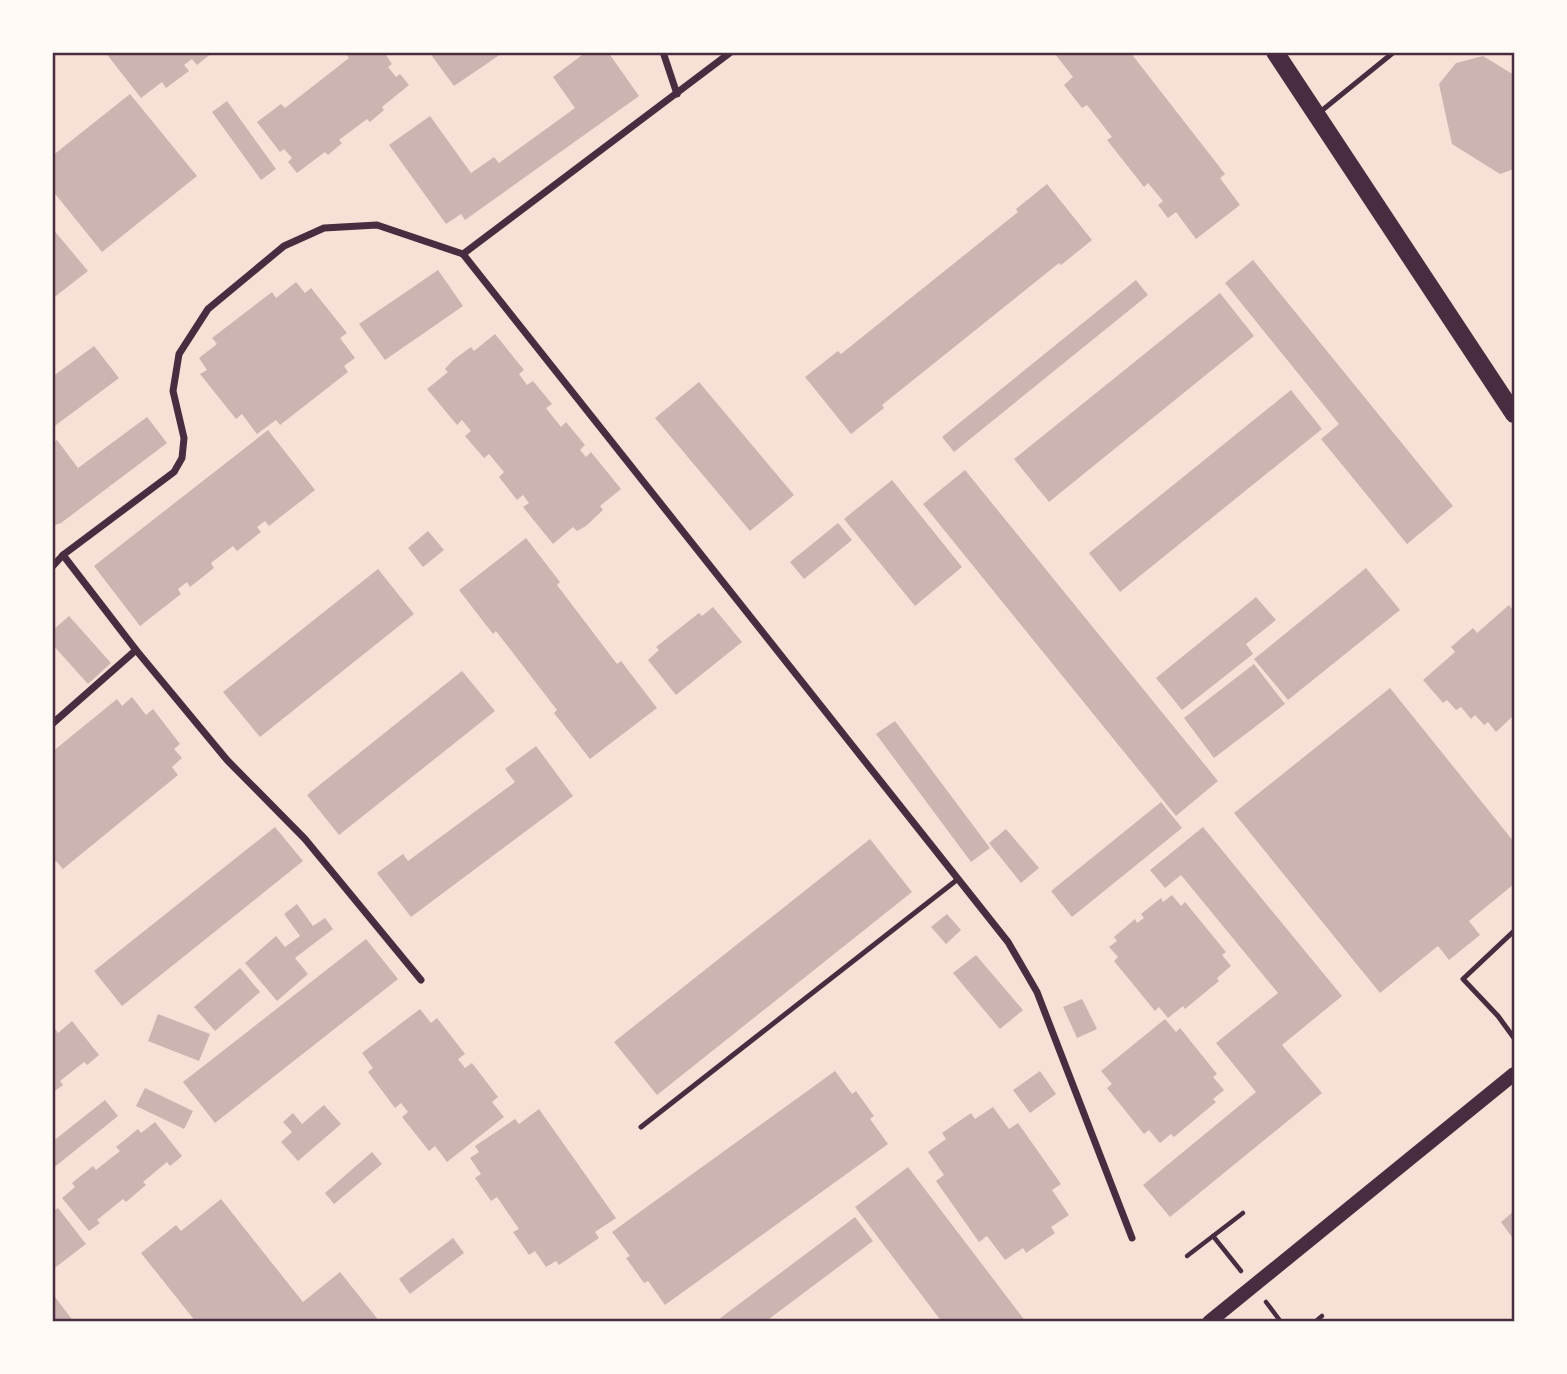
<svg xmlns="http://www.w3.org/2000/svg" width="1567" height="1374" viewBox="0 0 1567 1374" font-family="Commissioner,sans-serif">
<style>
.building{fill:#ccb4b1}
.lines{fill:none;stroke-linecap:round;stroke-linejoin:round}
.path{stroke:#4a2c40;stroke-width:4.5}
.service{stroke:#4a2c40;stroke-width:5}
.minor{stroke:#4a2c40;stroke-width:7}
.secondary{stroke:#4a2c40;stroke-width:14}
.primary{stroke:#4a2c40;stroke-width:18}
.neatline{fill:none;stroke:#4a2c40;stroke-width:2.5}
</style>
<rect width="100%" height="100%" fill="#f7e1d7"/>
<g class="building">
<polygon points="105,52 213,52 197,65 192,59 184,65 189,71 166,88 162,82 141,98"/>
<polygon points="345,52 384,52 392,64 388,67 396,77 400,74 409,85 382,107 384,110 370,122 367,119 339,140 342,143 328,155 325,152 297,173 288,162 292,158 284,149 280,152 257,122 281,104 285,108 349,58"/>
<polygon points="429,52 504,52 454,86"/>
<polygon points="586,52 608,52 639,96 465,220 461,214 446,224 389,145 430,116 471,173 494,157 499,163 575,108 553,77"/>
<polygon points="1058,52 1130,52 1225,174 1220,178 1240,205 1196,239 1176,212 1168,218 1158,205 1163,201 1148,183 1144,187 1107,140 1112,137 1087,105 1082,108 1064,85 1073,77 1055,54"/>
<polygon points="1483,56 1514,75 1514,169 1500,174 1452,144 1439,84 1456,63"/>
<polygon points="130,94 197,176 102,252 52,190 52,156"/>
<polygon points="227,101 276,169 261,180 212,112"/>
<polygon points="1047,184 1092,240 1061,265 1059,263 882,405 884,408 851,434 805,377 838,351 841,354 1018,212 1016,209"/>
<polygon points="52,228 88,271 52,299"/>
<polygon points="1253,260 1453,506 1407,544 1321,439 1339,424 1225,283"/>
<polygon points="438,270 463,306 385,360 359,324"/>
<polygon points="1136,280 1148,295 954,452 942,437"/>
<polygon points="296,282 305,293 311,288 347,333 340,338 355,358 344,366 348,372 280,425 276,420 257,434 242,414 236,419 200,374 207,370 199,358 217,344 212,338 272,292 276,298"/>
<polygon points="1220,293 1254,336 1049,502 1014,459"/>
<polygon points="495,334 524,370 519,374 527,385 533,381 552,404 546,408 561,427 566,422 585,445 580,450 586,457 591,452 621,489 600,506 603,510 586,526 577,531 573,527 553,544 523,507 529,503 523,495 517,500 499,477 504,472 489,454 484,458 465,436 471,431 462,420 457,425 427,389 448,372 445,369 452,361 471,347 474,351"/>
<polygon points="94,346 119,378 52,428 52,377"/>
<polygon points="699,382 794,495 750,531 655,418"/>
<polygon points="1291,390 1322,429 1120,592 1089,553"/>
<polygon points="147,417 167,443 61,523 52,526 52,444 57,440 78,468"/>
<polygon points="268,430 315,490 269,526 265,521 257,527 261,532 237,551 233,546 211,563 214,568 190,587 187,582 178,589 181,594 140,626 94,566"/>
<polygon points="965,470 1218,781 1176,816 923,504"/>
<polygon points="892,480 962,567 915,606 844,519"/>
<polygon points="838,523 852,540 804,579 790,562"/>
<polygon points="428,531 444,550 423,567 408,548"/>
<polygon points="526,538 560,582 557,585 617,664 621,661 657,708 590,759 554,713 557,710 496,631 493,634 459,590"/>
<polygon points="1366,568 1400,610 1288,700 1254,659"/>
<polygon points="378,569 414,614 260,737 223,692"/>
<polygon points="1256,597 1276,620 1246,644 1253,654 1182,710 1156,678"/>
<polygon points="1509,605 1514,611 1514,715 1496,732 1488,722 1484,725 1475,715 1471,719 1461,707 1456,710 1447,700 1443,703 1423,680 1455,652 1451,647 1473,628 1477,633"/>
<polygon points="713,607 742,642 676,695 648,660 659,650 656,647 699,613 702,616"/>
<polygon points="69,616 111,663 88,684 52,644 52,631"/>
<polygon points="1254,664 1285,704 1214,758 1184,718"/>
<polygon points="462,671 495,711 339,835 307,795"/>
<polygon points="1390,688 1514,842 1514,884 1469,921 1480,935 1449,960 1438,946 1380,993 1234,813"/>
<polygon points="132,697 146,715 153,709 180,744 174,749 182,758 172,767 178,775 63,869 56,861 52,864 52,752 117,699 122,706"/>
<polygon points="895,721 990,848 971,862 876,734"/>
<polygon points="536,746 573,796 411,917 377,873 403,854 408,861 515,782 505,769"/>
<polygon points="1161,802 1182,828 1072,917 1051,891"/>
<polygon points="275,827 303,861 122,1006 94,971"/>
<polygon points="1203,827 1342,996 1282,1045 1322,1093 1170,1217 1143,1185 1256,1092 1216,1043 1278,993 1181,875 1165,888 1150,870"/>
<polygon points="1006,829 1039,868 1021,883 989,843"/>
<polygon points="870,839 912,892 657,1095 614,1042"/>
<polygon points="1172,895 1181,906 1185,902 1226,952 1222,955 1231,966 1217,978 1219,981 1185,1009 1183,1006 1168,1018 1159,1007 1155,1011 1114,961 1118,957 1109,947 1117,941 1114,937 1135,919 1137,923 1144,918 1141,914 1161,898 1163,902"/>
<polygon points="297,904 313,926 325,918 333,929 295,958 308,974 277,1001 245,963 276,936 285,947 300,936 284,914"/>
<polygon points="947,914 961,930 946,944 931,927"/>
<polygon points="366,939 398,979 215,1123 183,1082"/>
<polygon points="976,955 1023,1010 1000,1029 953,973"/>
<polygon points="240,968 260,992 215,1031 194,1007"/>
<polygon points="1082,999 1097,1029 1077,1038 1063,1007"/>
<polygon points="420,1009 431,1023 437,1018 465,1054 458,1059 465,1068 472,1063 498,1097 492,1102 504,1117 447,1162 435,1146 429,1151 402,1117 408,1112 401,1103 395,1108 368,1072 373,1068 362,1053"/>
<polygon points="158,1014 210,1034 199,1061 148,1041"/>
<polygon points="1165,1019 1176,1032 1180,1028 1217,1074 1213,1077 1224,1090 1213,1099 1216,1102 1174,1137 1171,1134 1160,1143 1149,1130 1144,1134 1107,1088 1112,1084 1101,1071"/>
<polygon points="72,1021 99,1055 87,1065 84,1062 60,1081 63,1085 52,1093 52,1031 55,1029 58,1033"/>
<polygon points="835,1071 852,1094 856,1091 874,1116 870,1119 888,1144 665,1305 648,1281 644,1283 626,1258 630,1256 612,1232"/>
<polygon points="1040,1071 1056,1094 1030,1113 1013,1090"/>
<polygon points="145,1088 193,1111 184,1129 136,1106"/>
<polygon points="105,1100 118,1116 52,1169 52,1142"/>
<polygon points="324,1105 341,1124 298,1161 281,1142 292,1132 283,1122 293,1113 302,1124"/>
<polygon points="993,1107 1009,1129 1018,1123 1061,1184 1052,1190 1069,1215 1051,1227 1055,1233 1026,1253 1023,1248 1005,1260 987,1236 979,1242 936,1181 944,1175 928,1152 946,1139 942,1133 971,1113 975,1119"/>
<polygon points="539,1109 616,1218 595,1232 599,1238 559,1265 556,1261 546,1267 535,1251 529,1255 513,1232 519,1229 497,1197 491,1201 475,1178 481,1174 470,1158 479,1152 475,1146 515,1119 519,1124"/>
<polygon points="155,1122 182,1156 170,1166 167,1162 143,1182 146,1185 126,1202 123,1199 97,1220 100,1223 89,1231 62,1198 75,1187 72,1183 93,1166 96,1170 120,1151 116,1147 138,1129 141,1133"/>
<polygon points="372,1152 382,1164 334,1204 325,1193"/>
<polygon points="908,1167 1026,1322 942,1322 855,1207"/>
<polygon points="221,1199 303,1302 340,1272 380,1322 196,1322 141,1253 176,1225 181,1231"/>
<polygon points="58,1208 86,1244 52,1270 52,1212"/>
<polygon points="1514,1211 1514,1240 1501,1222"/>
<polygon points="855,1217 873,1241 765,1322 721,1322 719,1319"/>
<polygon points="453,1238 464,1253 410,1294 399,1279"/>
<polygon points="55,1297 74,1322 52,1322 52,1299"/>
</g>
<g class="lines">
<g class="path">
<polyline points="1213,1236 1241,1271"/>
<polyline points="1187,1256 1243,1213"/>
<polyline points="1266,1302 1281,1322"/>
<polyline points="1315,1322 1322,1316"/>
</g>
<g class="service">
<polyline points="1320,112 1394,52"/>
<polyline points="1514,931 1463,979 1498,1016 1514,1038"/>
<polyline points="641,1127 958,879"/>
</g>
<g class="minor">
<polyline points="663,52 677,94"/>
<polyline points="731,52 463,254 1008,942 1037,992 1132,1238"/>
<polyline points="63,555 136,650 227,760 305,839 421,980"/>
<polyline points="52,567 63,555 174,472 182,458 184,438 173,391 179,354 208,309 284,246 324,228 377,225 463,254"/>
<polyline points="52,724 136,650"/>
</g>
<polyline class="secondary" points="1209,1322 1514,1074"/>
<polyline class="primary" points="1275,52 1514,414"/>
</g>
<rect width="1567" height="1374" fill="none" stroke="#fffaf5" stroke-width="108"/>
<rect x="54" y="54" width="1459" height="1266" class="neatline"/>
</svg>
